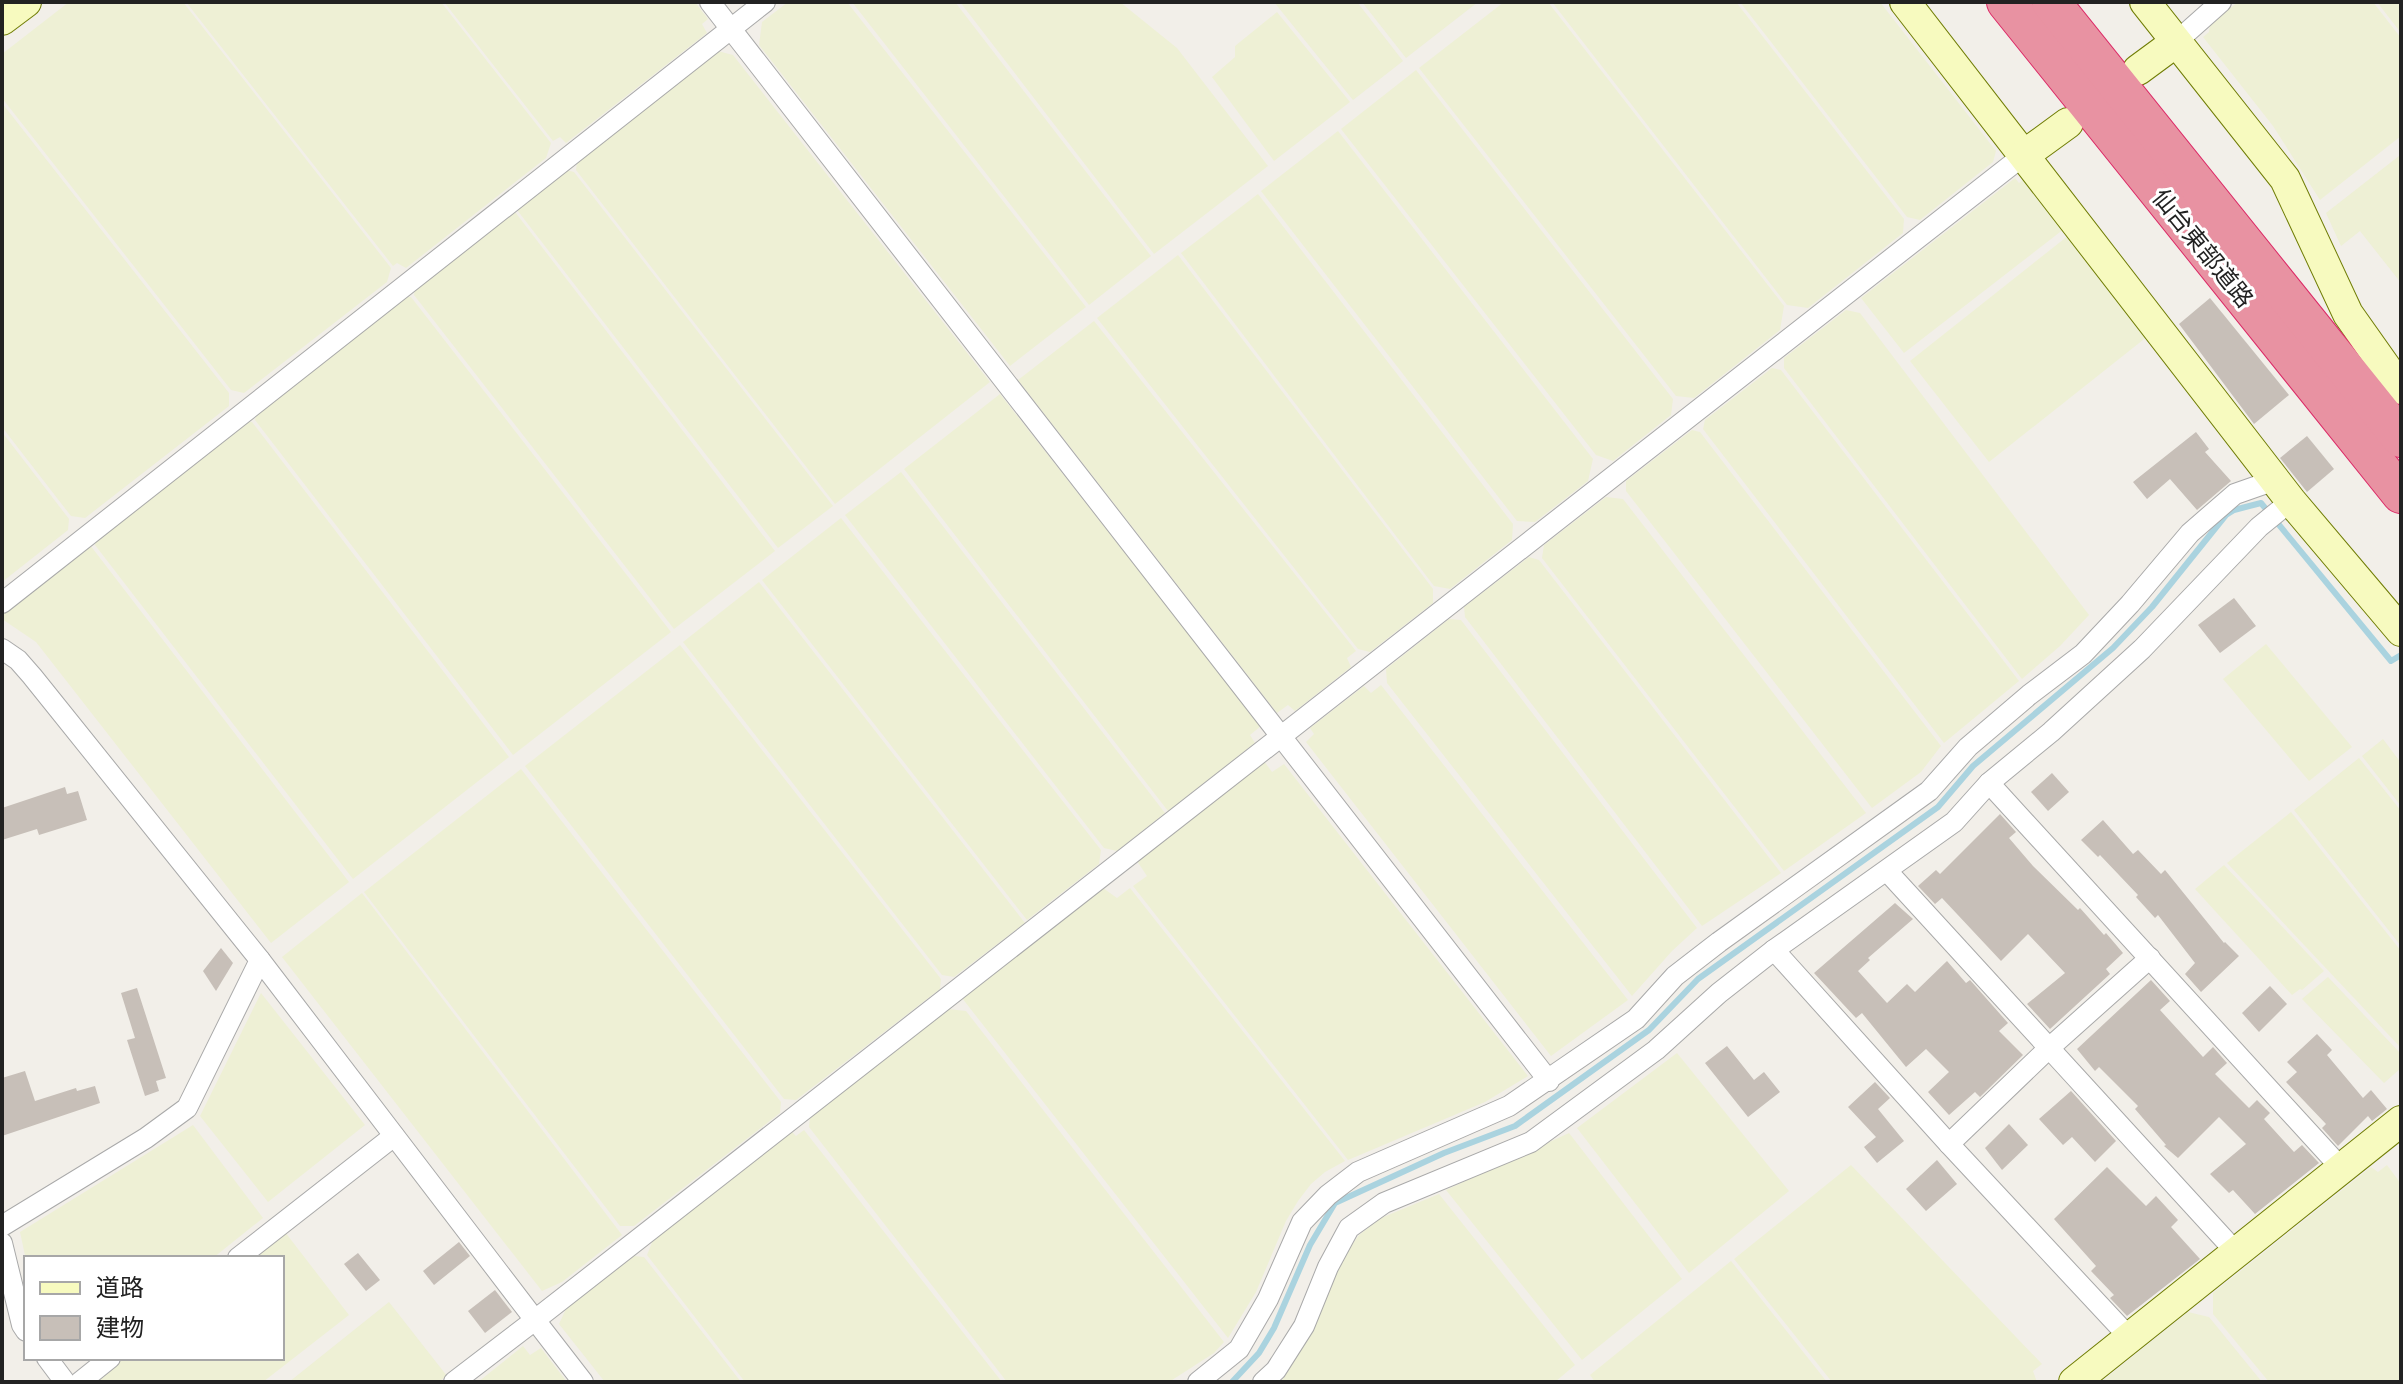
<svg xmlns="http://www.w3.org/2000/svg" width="2403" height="1384" viewBox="0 0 2403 1384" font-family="Raleway,'Noto Sans JP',sans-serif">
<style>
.farmland{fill:#eef0d5}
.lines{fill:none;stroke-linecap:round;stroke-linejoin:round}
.stream{stroke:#aad3df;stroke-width:6}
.building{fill:#c7bfb8}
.street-casing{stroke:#a9a9a9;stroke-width:22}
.secondary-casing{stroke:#707d05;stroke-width:32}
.highway-casing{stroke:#dc2a67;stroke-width:40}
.street{stroke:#fff;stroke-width:20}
.secondary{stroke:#f7fabf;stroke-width:30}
.highway{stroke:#e892a2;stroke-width:38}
.labels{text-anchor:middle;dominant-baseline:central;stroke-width:6;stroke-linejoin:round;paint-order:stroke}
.street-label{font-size:24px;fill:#222;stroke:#fff}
</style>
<rect width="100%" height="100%" fill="#f2efe9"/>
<g class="farmland">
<polygon points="69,2 183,2 391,268 387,282 244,393 231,390 2,98 2,54"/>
<polygon points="186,2 441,2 551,143 546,158 406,268 397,263 393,266"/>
<polygon points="444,2 695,2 708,19 702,24 707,33 566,143 560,137 553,141"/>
<polygon points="788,2 847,2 1086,307 1010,366 759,45 762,22"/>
<polygon points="852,2 955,2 1151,256 1089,305"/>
<polygon points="960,2 1120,2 1177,48 1268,166 1154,254"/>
<polygon points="1274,2 1357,2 1403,61 1353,100"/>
<polygon points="1362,2 1478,2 1406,58"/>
<polygon points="1504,2 1548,2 1784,306 1780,330 1694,398 1676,396 1419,68"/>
<polygon points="1552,2 1736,2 1904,219 1903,233 1808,308 1787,305"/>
<polygon points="1740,2 1880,2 1996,151 1993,162 1920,220 1907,217"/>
<polygon points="2238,2 2373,2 2401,38 2401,136 2320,200 2273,126 2203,37 2209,32 2210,24"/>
<polygon points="2377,2 2401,2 2401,33"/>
<polygon points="1277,12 1350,102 1274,161 1212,77 1235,57 1235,46"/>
<polygon points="714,50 733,55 990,382 835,504 576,170 578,156"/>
<polygon points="1416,70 1673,399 1671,415 1613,461 1596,455 1341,129"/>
<polygon points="2,103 229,393 229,406 85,518 71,516 2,427"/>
<polygon points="1338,131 1593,459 1588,481 1535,522 1517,521 1261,191"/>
<polygon points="2399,156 2401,159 2401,283 2360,231 2341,246 2326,213"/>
<polygon points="562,169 574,172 833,506 778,548 514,206"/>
<polygon points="2015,178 2019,183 2025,178 2064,229 1904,353 1861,298"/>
<polygon points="1258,194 1513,524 1512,540 1450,589 1434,586 1181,253"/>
<polygon points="512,208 775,551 674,629 414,295 416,283"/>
<polygon points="2069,235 2148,336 1989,462 1910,361"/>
<polygon points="1178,255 1433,589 1433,603 1370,652 1358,649 1097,318"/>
<polygon points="399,296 411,297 671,632 513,755 255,420 259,405"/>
<polygon points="1846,310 1860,313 2089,615 2060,646 2022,679 1784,368 1784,358"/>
<polygon points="1094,321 1356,651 1347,658 1351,667 1295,711 1288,705 1277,713 1018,380"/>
<polygon points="1772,368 1781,370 2019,681 1944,743 1703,429 1705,420"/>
<polygon points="1000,394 1261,726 1250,735 1255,743 1168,811 904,469"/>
<polygon points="239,421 252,422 509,757 353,879 95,545 96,532"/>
<polygon points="1692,430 1700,432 1941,746 1921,772 1872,808 1626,491 1626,481"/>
<polygon points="2,432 69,519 68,530 2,582"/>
<polygon points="901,472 1165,813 1117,851 1104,848 845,515"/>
<polygon points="1606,497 1623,499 1866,813 1784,871 1542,558 1544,545"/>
<polygon points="841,518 1101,850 1099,864 1027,920 762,580"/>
<polygon points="90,545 349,882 271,943 36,642 2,619 8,602"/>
<polygon points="1529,557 1539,560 1781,873 1702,926 1465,617 1464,607"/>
<polygon points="759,582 1025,923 954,977 942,975 683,642"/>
<polygon points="1449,619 1461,620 1697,928 1672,951 1632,996 1387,683 1386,669"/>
<polygon points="2266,644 2352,747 2309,781 2223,679"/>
<polygon points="680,645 941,979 940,989 796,1100 784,1099 525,766"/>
<polygon points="1381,685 1628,1000 1551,1056 1306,742 1314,734 1310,728 1364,686 1371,693"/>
<polygon points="2383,739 2401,763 2401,806 2362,756"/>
<polygon points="2359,758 2401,811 2401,946 2294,810"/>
<polygon points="1264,761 1272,772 1284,764 1528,1076 1485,1102 1348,1160 1133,886 1147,876 1137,861"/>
<polygon points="521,769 781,1102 780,1113 634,1226 620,1226 364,892"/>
<polygon points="2291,812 2401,951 2401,1048 2227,863"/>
<polygon points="2224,865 2324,971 2302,990 2300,989 2292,995 2195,889"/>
<polygon points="1103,888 1117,898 1130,888 1345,1161 1325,1172 1311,1184 1298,1201 1286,1221 1256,1292 1228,1338 962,998"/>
<polygon points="362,893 622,1235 562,1282 542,1291 282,957"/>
<polygon points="2328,977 2401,1054 2401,1068 2384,1083 2302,999"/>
<polygon points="261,993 365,1125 268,1202 200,1116"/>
<polygon points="948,1009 966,1011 1224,1342 1214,1353 1169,1382 1007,1382 809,1127 810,1117"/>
<polygon points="1677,1053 1789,1191 1689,1273 1577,1128"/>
<polygon points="193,1125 263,1218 213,1258 26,1260 20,1232"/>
<polygon points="804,1130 1002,1382 745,1382 647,1255 653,1240 792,1132 796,1136"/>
<polygon points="1569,1133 1682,1279 1582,1360 1446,1190"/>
<polygon points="1851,1165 2042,1364 2033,1371 2037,1382 1832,1382 1734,1259"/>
<polygon points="2387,1165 2401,1184 2401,1382 2269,1382 2213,1314 2213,1293 2371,1167 2378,1172"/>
<polygon points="1439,1194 1575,1365 1555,1382 1281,1382 1302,1346 1341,1260 1359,1235 1381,1218"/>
<polygon points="285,1232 349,1315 263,1382 92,1382 123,1358 282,1358 282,1258 251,1258"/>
<polygon points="634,1256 644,1257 741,1382 605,1382 559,1324 566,1309"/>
<polygon points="1731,1261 1827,1382 1595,1382 1590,1375"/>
<polygon points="389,1302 447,1376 438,1382 289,1382"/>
<polygon points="2188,1312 2209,1317 2262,1382 2101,1382"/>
<polygon points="523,1346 530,1355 541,1348 567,1382 478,1382"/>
</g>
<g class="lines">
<polyline class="stream" points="1232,1382 1259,1353 1274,1328 1310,1245 1335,1203 1444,1153 1515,1126 1649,1030 1698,979 1938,807 1973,766 2113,648 2152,607 2226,515 2234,510 2261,503 2391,661 2401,655"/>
</g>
<g class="building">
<polygon points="2210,298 2289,395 2254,424 2179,324"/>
<polygon points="2196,432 2209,449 2205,452 2231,481 2197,510 2170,479 2147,499 2133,482"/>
<polygon points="2307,436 2334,469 2307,492 2280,458"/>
<polygon points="2234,598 2256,626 2220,653 2198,625"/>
<polygon points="2052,773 2069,792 2048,811 2031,792"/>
<polygon points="65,787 67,794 78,791 87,820 39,835 37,829 2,840 2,808"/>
<polygon points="2000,814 2016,832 2009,838 2033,866 2078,910 2080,908 2104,935 2106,933 2123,953 2106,969 2110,974 2050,1029 2027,1004 2065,973 2028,934 2001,961 1942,898 1935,904 1918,886 1936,870 1940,874"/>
<polygon points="2103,820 2133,854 2138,850 2161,874 2165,870 2224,943 2225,942 2239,956 2201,992 2185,974 2195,963 2158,915 2155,918 2136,897 2138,895 2100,855 2098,857 2081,840"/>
<polygon points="1895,903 1913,919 1868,958 1870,960 1858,971 1887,1003 1907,984 1915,992 1947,961 1966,983 1970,980 2008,1023 1999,1031 2023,1055 1980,1097 1975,1092 1949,1115 1928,1092 1949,1072 1926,1049 1906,1067 1862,1013 1856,1018 1814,973"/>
<polygon points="221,948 233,963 216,991 203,971"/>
<polygon points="2151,980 2170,1001 2160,1010 2203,1057 2213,1047 2227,1063 2215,1074 2249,1108 2257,1100 2270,1113 2264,1119 2294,1152 2302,1145 2319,1163 2255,1214 2233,1190 2229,1193 2210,1174 2246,1144 2219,1117 2178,1158 2164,1146 2166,1145 2135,1109 2138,1106 2099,1067 2095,1071 2077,1049"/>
<polygon points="2270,986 2287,1004 2259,1032 2242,1013"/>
<polygon points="137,988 166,1078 156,1081 159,1091 145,1096 127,1040 135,1038 121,993"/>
<polygon points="2317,1034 2332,1050 2327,1055 2363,1098 2371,1090 2387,1109 2372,1121 2368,1116 2338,1146 2322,1128 2326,1124 2286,1082 2297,1072 2287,1062"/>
<polygon points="1727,1046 1754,1080 1764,1072 1780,1092 1748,1117 1705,1063"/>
<polygon points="25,1071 35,1101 76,1088 77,1091 95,1086 100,1103 2,1136 2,1078"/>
<polygon points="1875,1082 1890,1098 1878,1109 1904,1141 1877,1163 1864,1147 1876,1137 1848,1107"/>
<polygon points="2071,1091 2116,1141 2095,1162 2072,1137 2063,1145 2039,1119"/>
<polygon points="2009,1124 2028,1145 2002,1170 1985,1148"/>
<polygon points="1937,1160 1957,1184 1926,1211 1906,1189"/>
<polygon points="2107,1167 2146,1206 2156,1196 2178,1220 2171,1227 2200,1259 2127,1316 2110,1298 2114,1295 2091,1271 2096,1266 2054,1219"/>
<polygon points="459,1242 470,1256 434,1285 423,1271"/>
<polygon points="358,1253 380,1280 366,1291 344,1264"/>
<polygon points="495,1290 512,1312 485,1333 468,1311"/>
</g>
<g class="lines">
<g class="street-casing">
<g id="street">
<polyline points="710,2 1549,1081"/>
<polyline points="2176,42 2221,2"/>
<polyline points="2,603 765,2"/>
<polyline points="2,649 18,660 32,676 260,960 535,1320 454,1382"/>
<polyline points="1989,783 2342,1169"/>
<polyline points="1887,871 2235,1251"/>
<polyline points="1949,1144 2048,1049 2150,958"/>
<polyline points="2,1226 146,1138 187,1108 260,960"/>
<polyline points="2,1243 22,1325 26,1331"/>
<polyline points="238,1258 394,1136"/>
<polyline points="2129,1337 1949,1144 1774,950 1954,822 1989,783 2051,732 2142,649 2259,527 2291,501"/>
<polyline points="47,1358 65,1382"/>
<polyline points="80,1382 110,1358"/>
<polyline points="583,1382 535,1320 2024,155"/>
<polyline points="1198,1382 1239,1349 1268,1299 1302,1222 1328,1195 1358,1172 1509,1106 1636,1019 1675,976 1719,942 1929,791 1968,747 2029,695 2083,654 2130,604 2190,533 2235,494 2275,480"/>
<polyline points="1263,1382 1276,1370 1304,1326 1328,1267 1349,1228 1384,1203 1531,1142 1656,1050 1719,993 1774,950"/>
</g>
</g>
<g class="secondary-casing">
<g id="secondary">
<polyline points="1905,2 2291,501 2401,631"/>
<polyline points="2145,2 2285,179 2348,314 2401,389"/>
<polyline points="2,20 26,2"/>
<polyline points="2138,70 2176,42"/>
<polyline points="2024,155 2068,123"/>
<polyline points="2074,1382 2401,1121"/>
</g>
</g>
<g class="highway-casing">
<g id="highway">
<polyline points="2006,2 2401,494"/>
<polyline points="2051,2 2401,438"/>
</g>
</g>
<use href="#street" class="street"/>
<use href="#secondary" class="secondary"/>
<use href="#highway" class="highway"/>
</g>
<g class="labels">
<g class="street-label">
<text transform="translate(2203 248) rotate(51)">仙台東部道路</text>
</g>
</g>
<rect width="2403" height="1384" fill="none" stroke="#222222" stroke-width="8"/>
<rect x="24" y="1256" width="260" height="104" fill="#ffffff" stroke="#a7a7a7" stroke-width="2"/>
<rect x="40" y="1282" width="40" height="12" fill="#f7fabf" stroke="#a7a7a7" stroke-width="2"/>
<text x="96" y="1296" font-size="24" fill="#222222">道路</text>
<rect x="40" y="1316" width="40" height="24" fill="#c7bfb8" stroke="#a7a7a7" stroke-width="2"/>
<text x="96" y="1336" font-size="24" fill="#222222">建物</text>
</svg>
